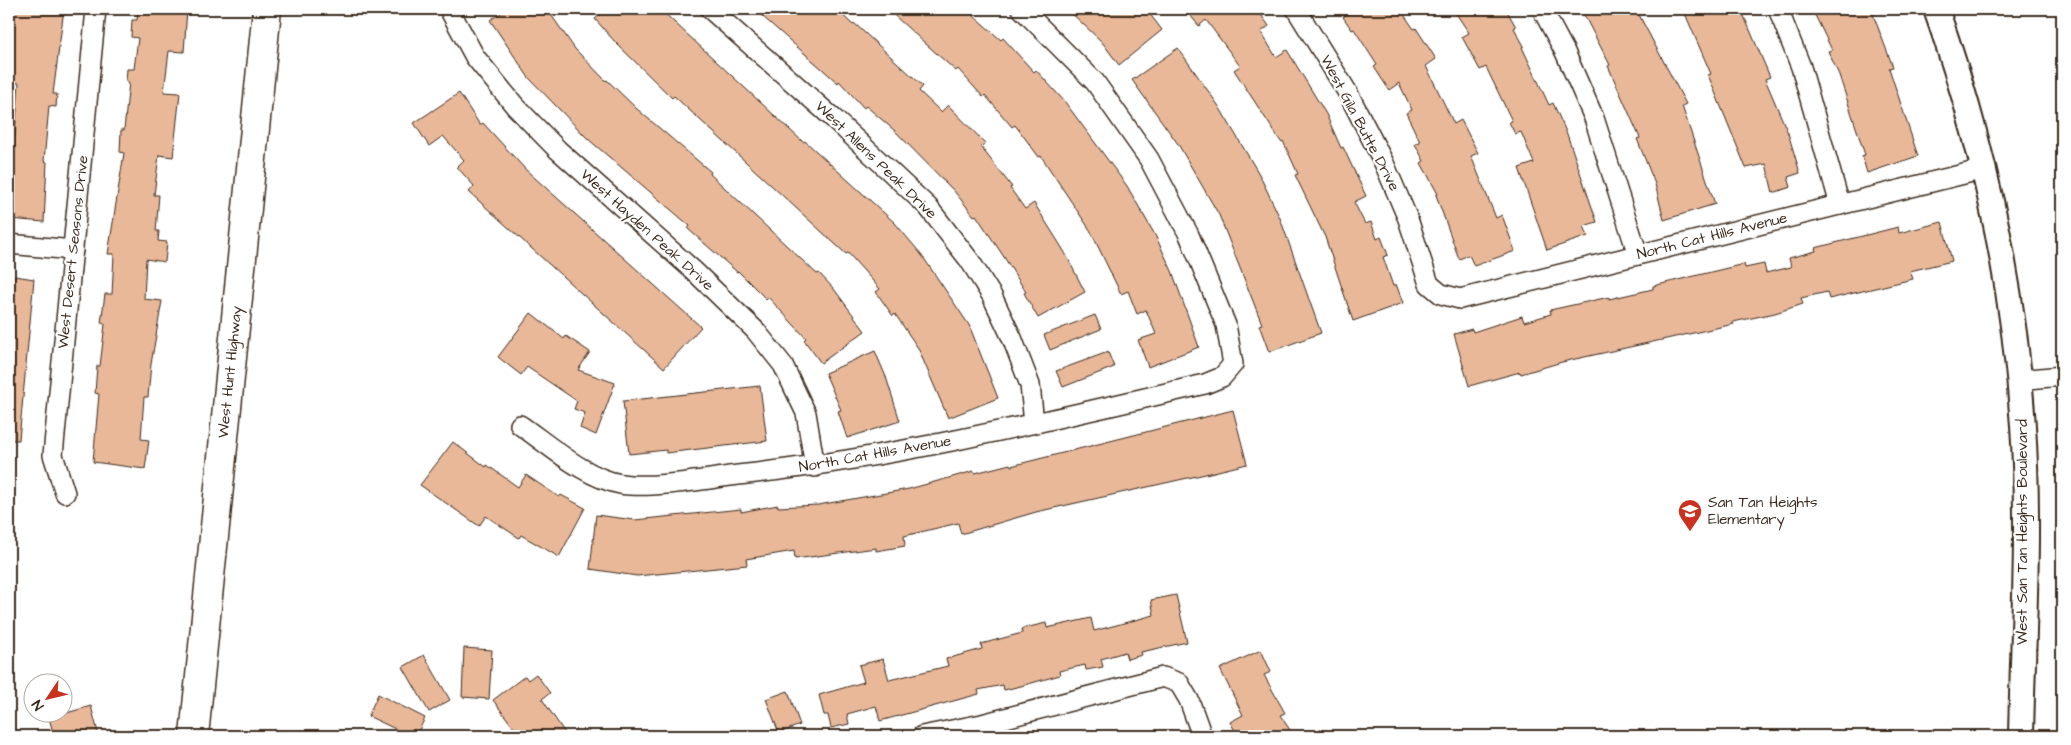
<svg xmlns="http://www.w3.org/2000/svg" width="2071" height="745" viewBox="0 0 2071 745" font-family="'Architects Daughter',sans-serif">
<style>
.building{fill:#e8b899;stroke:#3b2a1e}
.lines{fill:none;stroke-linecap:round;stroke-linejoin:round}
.minor-casing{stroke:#3b2a1e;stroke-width:22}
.tertiary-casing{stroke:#3b2a1e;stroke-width:28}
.primary-casing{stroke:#3b2a1e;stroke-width:31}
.minor{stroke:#fff;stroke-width:19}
.tertiary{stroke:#fff;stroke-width:24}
.primary{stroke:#fff;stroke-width:28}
.labels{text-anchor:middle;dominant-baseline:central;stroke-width:4.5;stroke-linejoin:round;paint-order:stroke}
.street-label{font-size:15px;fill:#3b2a1e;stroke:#fff}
.poi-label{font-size:15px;fill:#3b2a1e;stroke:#fff;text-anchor:start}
</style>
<rect width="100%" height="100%" fill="#fff"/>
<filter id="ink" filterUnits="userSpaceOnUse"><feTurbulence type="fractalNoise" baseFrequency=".02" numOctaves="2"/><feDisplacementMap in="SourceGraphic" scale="10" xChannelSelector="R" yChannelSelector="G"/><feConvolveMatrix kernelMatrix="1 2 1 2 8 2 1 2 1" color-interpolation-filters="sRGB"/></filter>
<g filter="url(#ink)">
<g class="building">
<polygon points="10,9 64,9 53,94 57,94 56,107 49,106 44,161 47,162 44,222 9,219 9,158 13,158 19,83 9,82"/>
<polygon points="138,9 187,9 184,52 169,51 164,92 180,93 173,157 159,155 154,195 159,195 156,231 159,231 158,241 167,242 165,262 146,259 144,299 162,301 151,364 148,397 144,397 141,439 149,440 145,469 93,462 99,394 95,393 97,366 100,366 105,324 101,323 105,294 112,294 114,254 108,254 124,153 120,152 121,130 124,130 129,82 126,82 127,69 134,69 138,38 131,37 132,20 137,20"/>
<polygon points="507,9 547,9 575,49 606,81 607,80 637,109 711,172 710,174 817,274 819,273 834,289 865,331 821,363 804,340 806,338 768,297 766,299 738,271 737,272 688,229 690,226 588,139 529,78 490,20"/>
<polygon points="607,9 660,9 803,142 805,141 895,223 921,254 969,325 998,398 948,418 918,348 895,314 893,316 876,292 880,289 848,253 846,254 674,96 672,98 616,43 595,19"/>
<polygon points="754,9 836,9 853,25 854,23 923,86 919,91 941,112 948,105 985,143 981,147 1012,187 1010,188 1025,209 1034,203 1064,251 1085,292 1038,318 1024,293 1026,292 1004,257 976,215 974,216 954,191 895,131 866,106 864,108 839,81 838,83"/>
<polygon points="887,9 966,9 1001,40 1003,38 1034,72 1036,70 1065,102 1127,186 1155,235 1172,271 1199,347 1148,367 1138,340 1156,334 1146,310 1137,314 1128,291 1121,294 1090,230 1041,156 1039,157 1015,125 1012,127 985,95 983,97 958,69 956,71"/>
<polygon points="1067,9 1146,9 1162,30 1119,65 1102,42"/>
<polygon points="1185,9 1257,9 1269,26 1261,32 1276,57 1287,50 1326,114 1341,148 1343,147 1366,196 1354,202 1365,224 1371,222 1377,239 1381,237 1388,255 1383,257 1393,286 1396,284 1403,303 1353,321 1325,237 1295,175 1298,174 1283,141 1281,142 1234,70 1240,66 1206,20 1199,26"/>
<polygon points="1355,9 1400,9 1414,29 1416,28 1436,59 1426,66 1454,124 1461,120 1478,153 1471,156 1496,218 1502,215 1515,251 1474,266 1469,255 1459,259 1436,195 1438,194 1421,163 1424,161 1415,144 1420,142 1406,113 1412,110 1399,83 1389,90 1374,67 1377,65 1354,29 1352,30 1343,17"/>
<polygon points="1453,9 1506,9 1516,27 1514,28 1524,46 1522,47 1549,105 1553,103 1567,134 1597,222 1584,226 1588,236 1547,250 1519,168 1534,163 1521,132 1515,134 1509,122 1512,121 1486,67 1480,70 1462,37 1469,33"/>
<polygon points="1591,9 1636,9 1686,104 1682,106 1715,204 1664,220 1655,184 1637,139 1640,138 1608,66 1610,65 1583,13"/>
<polygon points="1683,9 1741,9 1770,77 1765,79 1788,133 1800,173 1788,177 1791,187 1773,193 1766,164 1746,168 1708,75 1711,74"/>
<polygon points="1812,9 1871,9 1893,67 1889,68 1918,156 1867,173 1862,156 1865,155 1839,75 1828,51 1832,50"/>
<polygon points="1178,48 1218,105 1259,174 1280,218 1321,333 1269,352 1259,325 1262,324 1219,215 1178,144 1132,80"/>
<polygon points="459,93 480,125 483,123 526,170 701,327 664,368 469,192 474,186 457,167 464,160 443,136 429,146 414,123"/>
<polygon points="1942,222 1952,261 1910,271 1913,279 1829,299 1827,292 1801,298 1803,304 1775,313 1733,322 1734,324 1562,362 1521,374 1520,372 1469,386 1454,334 1472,329 1473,332 1522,316 1524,322 1551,314 1550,310 1609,297 1609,299 1640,292 1653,289 1653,286 1744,264 1745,268 1764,264 1766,273 1791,267 1789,258 1816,251 1815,248 1898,227 1899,233"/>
<polygon points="9,275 34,279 19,440 9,440"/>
<polygon points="531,313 564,339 566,336 590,352 578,370 615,383 596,435 580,428 585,413 574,409 577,401 527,367 521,375 498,357"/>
<polygon points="1095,315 1101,329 1050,350 1044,335"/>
<polygon points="875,351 886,377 900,421 847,438 838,411 841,410 825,373"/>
<polygon points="1108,352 1114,367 1063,387 1056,371"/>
<polygon points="760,386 767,441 666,453 666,450 629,454 623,401"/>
<polygon points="1233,410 1247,464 1210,473 1036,512 961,534 958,523 904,536 905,546 876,551 876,548 795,559 794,551 746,559 747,565 637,576 590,569 596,515 635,520 741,509 741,512 778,505 778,507 818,505 909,489 974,471 975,473 1010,464 1011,466"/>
<polygon points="453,442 486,467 487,465 518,487 526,475 559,497 561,495 585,508 559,557 521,535 519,538 486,516 479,526 420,485"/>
<polygon points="1176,595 1187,642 1141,652 1142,655 1127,659 1125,652 1101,659 1103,667 1086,670 1085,665 1059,671 1060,675 1021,686 1004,690 1003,685 978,690 979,694 880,721 876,706 847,714 849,724 831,728 828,715 824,715 819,695 864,682 859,665 883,659 889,680 948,666 946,659 982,649 981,644 1022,633 1021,629 1046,623 1047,628 1091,618 1094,631 1154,615 1151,600"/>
<polygon points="464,648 492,650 489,699 462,697"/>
<polygon points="1261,650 1271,672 1264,675 1285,713 1280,715 1294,736 1238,736 1230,722 1243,715 1220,669"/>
<polygon points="424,655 450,700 429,712 403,667"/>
<polygon points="536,674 550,693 542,699 567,736 520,736 493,700 525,676 528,680"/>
<polygon points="788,691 800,725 779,733 766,699"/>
<polygon points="378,694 425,718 416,736 410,736 368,716"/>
<polygon points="91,706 99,736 54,736 49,718"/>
</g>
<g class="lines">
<g class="minor-casing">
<g id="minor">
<polyline points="449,9 475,57 515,106 558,150 694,271 755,330 783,365 806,413 815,467"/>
<polyline points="710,9 833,118 928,207 970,261 992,296 1012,338 1030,385 1034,423"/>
<polyline points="1296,9 1348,93 1384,163 1408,219 1429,284 1441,294 1460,299 1984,169"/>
<polyline points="1542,9 1565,52 1594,118 1638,255"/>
<polyline points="1778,9 1801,67 1840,205"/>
<polyline points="9,244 73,250"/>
<polyline points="2018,380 2062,376"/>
<path d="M520 425C549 445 587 479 621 484 651 489 706 479 738 475 895 458 1051 420 1205 384L1222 377 1233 364 1226 325 1189 235 1149 159 1095 82 1022 9"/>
<polyline points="65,493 53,455 96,9"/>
<polyline points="922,736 982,724 1163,677 1179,683 1189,700 1202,736"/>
</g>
</g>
<g class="tertiary-casing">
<path id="tertiary" d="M1936 9C1983 143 2014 283 2023 426 2030 529 2023 633 2021 736"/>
</g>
<g class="primary-casing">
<polyline id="primary" points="194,736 267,9"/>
</g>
<use href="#minor" class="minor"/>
<use href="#tertiary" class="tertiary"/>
<use href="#primary" class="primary"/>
</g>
</g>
<defs>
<g id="school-pin" transform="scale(1.25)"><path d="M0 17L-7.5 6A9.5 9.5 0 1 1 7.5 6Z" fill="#c8321e" stroke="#fff"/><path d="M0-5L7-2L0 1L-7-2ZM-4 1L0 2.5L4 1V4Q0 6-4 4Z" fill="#fff"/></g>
</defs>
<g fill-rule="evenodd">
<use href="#school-pin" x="1690" y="511"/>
</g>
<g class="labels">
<g class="street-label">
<text transform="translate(1360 123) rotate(62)">West Gila Butte Drive</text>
<text transform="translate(876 160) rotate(44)">West Allens Peak Drive</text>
<text transform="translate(647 230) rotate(42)">West Hayden Peak Drive</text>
<text transform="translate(1712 236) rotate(-14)">North Cat Hills Avenue</text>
<text transform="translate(73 252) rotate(-84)">West Desert Seasons Drive</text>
<text transform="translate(230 372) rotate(-84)">West Hunt Highway</text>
<text transform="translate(875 454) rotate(-10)">North Cat Hills Avenue</text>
<text transform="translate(2022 532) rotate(-90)">West San Tan Heights Boulevard</text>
</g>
<g class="poi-label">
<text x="1708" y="502">San Tan Heights<tspan x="1708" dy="17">Elementary</tspan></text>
</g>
</g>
<rect width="2071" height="745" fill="none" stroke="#fff" stroke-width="30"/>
<rect x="15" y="15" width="2041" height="715" fill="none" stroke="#3b2a1e" stroke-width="2" filter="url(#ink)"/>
<g transform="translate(48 698) rotate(235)"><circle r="24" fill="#ffffff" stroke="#b1aaa5"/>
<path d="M0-4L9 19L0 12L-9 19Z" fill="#c8321e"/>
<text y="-8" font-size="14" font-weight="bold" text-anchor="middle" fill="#3b2a1e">N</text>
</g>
</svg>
